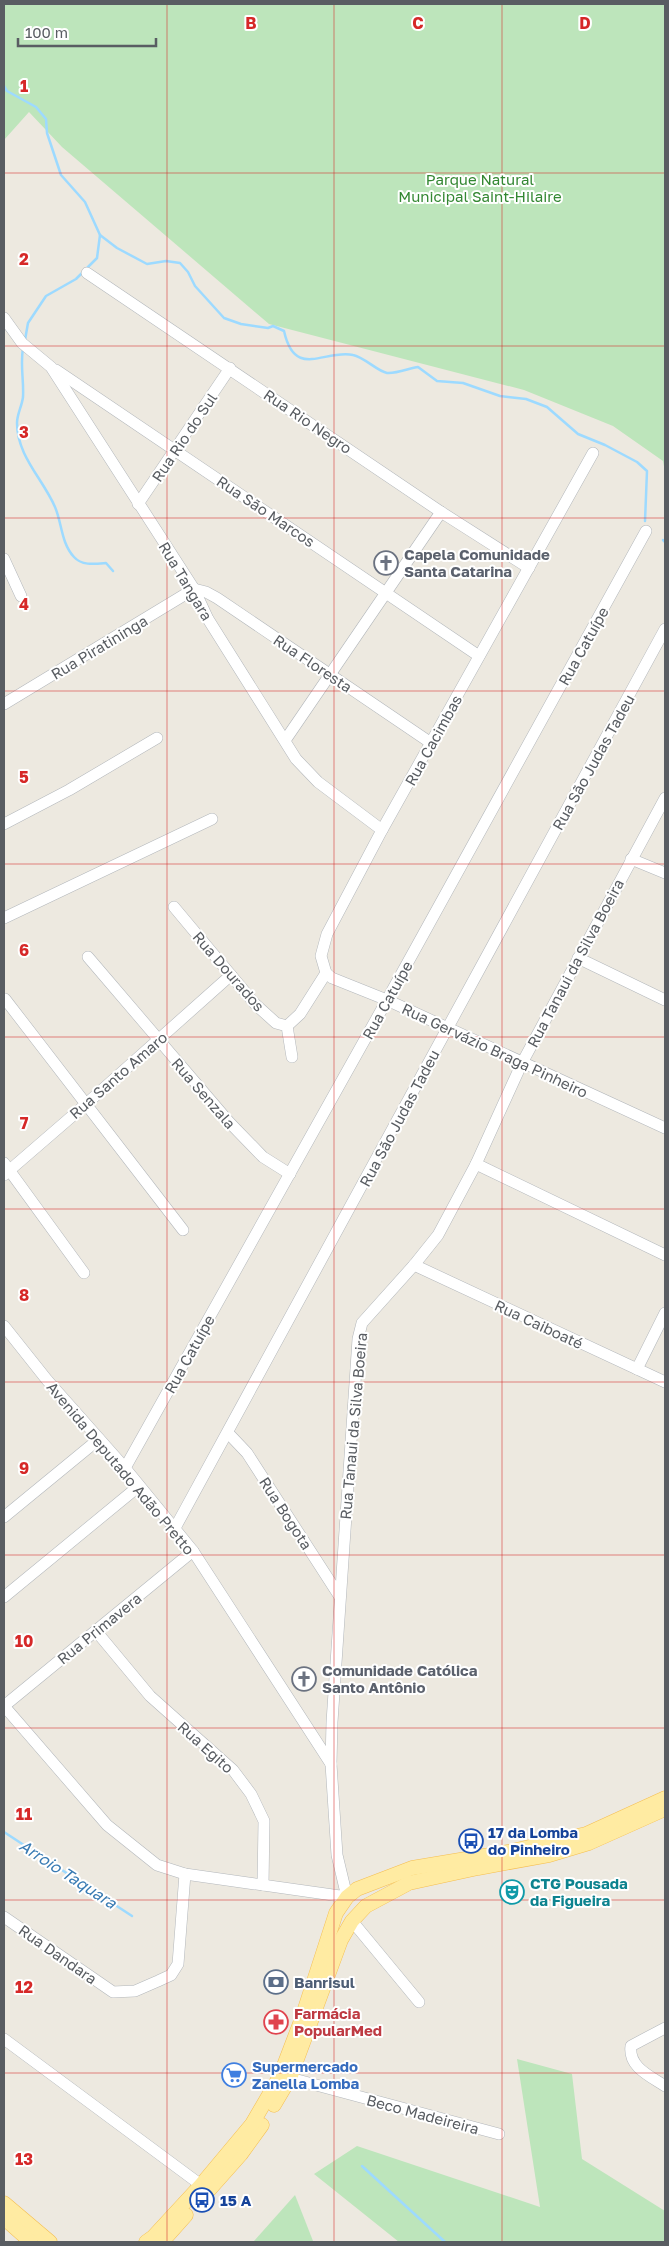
<svg xmlns="http://www.w3.org/2000/svg" width="669" height="2246" viewBox="0 0 669 2246" font-family="'Golos Text',sans-serif">
<style>
.green{fill:#bde5bb}
.lines{fill:none;stroke-linecap:round;stroke-linejoin:round}
.stream{stroke:#9ddaff;stroke-width:2.5}
.minor-casing{stroke:#b3b7bb;stroke-width:12}
.major-casing{stroke:#f5be50;stroke-width:15}
.minor{stroke:#fff;stroke-width:11}
.major{stroke:#ffeba2;stroke-width:14}
.grid{fill:none;stroke:#d62828;stroke-width:1;stroke-opacity:0.55}
.labels{text-anchor:middle;dominant-baseline:central;stroke-width:4;stroke-linejoin:round;paint-order:stroke}
.park-label{font-size:15px;fill:#338732;stroke:#fff}
.street-label{font-size:15px;fill:#595d62;stroke:#fff}
.worship-label{font-size:15px;font-weight:bold;fill:#5b616d;stroke:#fff;text-anchor:start}
.transit-label{font-size:15px;font-weight:bold;fill:#164399;stroke:#fff;text-anchor:start}
.culture-label{font-size:15px;font-weight:bold;fill:#0d838f;stroke:#fff;text-anchor:start}
.service-label{font-size:15px;font-weight:bold;fill:#4e5e75;stroke:#fff;text-anchor:start}
.health-label{font-size:15px;font-weight:bold;fill:#be3a42;stroke:#fff;text-anchor:start}
.shop-label{font-size:15px;font-weight:bold;fill:#366cbe;stroke:#fff;text-anchor:start}
.water-label{font-size:16px;font-style:italic;fill:#397bb3;stroke:#fff}
.grid-label{font-size:16px;text-anchor:middle;font-weight:bold;fill:#d62828;stroke:#fff;stroke-width:4;stroke-linejoin:round;paint-order:stroke}
</style>
<rect width="100%" height="100%" fill="#ede9e0"/>
<g class="green">
<polygon points="4,4 665,4 665,472 663,461 613,426 524,390 269,324 62,147 29,112 4,140"/>
<polygon points="517,2059 572,2074 582,2159 665,2211 665,2242 399,2242 314,2174 357,2146 540,2207"/>
<polygon points="295,2195 313,2241 253,2242"/>
</g>
<g class="lines">
<g class="stream">
<path d="M4 86 7 91 36 107 46 119 47 133 61 175 85 202 100 235 117 248 147 264 166 261 180 263 188 272 195 286 224 318 241 324 268 328 273 326 284 331C295 380 324 349 353 355 364 357 377 371 387 373 396 374 410 368 418 367L437 381 463 383 500 396 526 399 547 407 578 434 605 445 637 462 647 471 645 521"/>
<polyline points="25,340 28,323 46,296 76,279 97,258 100,235"/>
<path d="M23 348C20 365 24 380 23 397 22 406 17 414 17 423 17 456 43 479 55 507 62 523 61 543 74 557 82 566 95 564 106 563L113 571"/>
<polyline points="663,540 665,542"/>
<polyline points="4,1832 132,1916"/>
<polyline points="362,2166 445,2242"/>
</g>
<g class="minor-casing">
<g id="minor">
<polyline points="87,273 441,512 529,568"/>
<polyline points="4,318 22,343 51,367 194,589 208,619 296,759 318,782 382,830"/>
<polyline points="56,370 479,656"/>
<polyline points="138,504 230,368"/>
<polyline points="4,559 21,596"/>
<polyline points="4,704 194,589 206,592 217,598 431,743"/>
<polyline points="286,739 441,512"/>
<polyline points="4,824 69,790 157,738"/>
<polyline points="631,859 665,873"/>
<polyline points="174,907 255,1004 276,1023 287,1026 292,1057"/>
<polyline points="4,918 212,819"/>
<polyline points="88,957 229,1122 263,1157 290,1174"/>
<polyline points="578,958 665,1000"/>
<polyline points="326,973 332,978 387,1000 665,1128"/>
<polyline points="5,999 183,1230"/>
<polyline points="287,1026 300,1014 326,973 321,956 327,934 382,830 593,453"/>
<polyline points="4,1163 84,1273"/>
<polyline points="476,1164 665,1255"/>
<polyline points="4,1175 85,1105 231,975"/>
<polyline points="414,1265 665,1382"/>
<polyline points="4,1326 47,1380 125,1468 193,1551 331,1764"/>
<polyline points="637,1369 665,1313"/>
<polyline points="228,1433 247,1453 340,1597"/>
<polyline points="125,1468 387,1000 646,531"/>
<polyline points="4,1517 99,1439"/>
<polyline points="175,1528 665,629"/>
<polyline points="4,1597 139,1486"/>
<polyline points="96,1631 150,1696 233,1770 251,1794 264,1821 263,1885"/>
<polyline points="4,1706 107,1825 157,1865 185,1874 347,1897 337,1855 331,1764 332,1722 358,1339 362,1323 414,1265 438,1235 476,1164 522,1063 665,798"/>
<polyline points="4,1706 193,1551"/>
<polyline points="4,1917 113,1992 135,1991 158,1981 171,1975 178,1964 185,1874"/>
<polyline points="352,1921 419,2002"/>
<path d="M665 2028 631 2046C628 2067 650 2076 665 2086"/>
<polyline points="4,2039 201,2185"/>
<polyline points="290,2078 499,2134"/>
</g>
</g>
<g class="major-casing">
<g id="major">
<polyline points="274,2105 290,2078 341,1940 352,1921 366,1906 409,1883 478,1868 549,1855 589,1843 665,1809"/>
<polyline points="209,2190 241,2154 262,2125"/>
<polyline points="4,2203 50,2242"/>
<polyline points="4,2218 31,2242"/>
<polyline points="146,2242 153,2237 201,2185 252,2124 280,2076 301,2021 336,1913 347,1897 357,1889 412,1868 508,1852 586,1834 665,1798"/>
<polyline points="162,2242 186,2215"/>
</g>
</g>
<use href="#minor" class="minor"/>
<use href="#major" class="major"/>
</g>
<path class="grid" d="M167 4V2242M334 4V2242M502 4V2242M4 173H665M4 346H665M4 518H665M4 691H665M4 864H665M4 1037H665M4 1209H665M4 1382H665M4 1555H665M4 1728H665M4 1900H665M4 2073H665"/>
<defs>
<g id="church-ring" transform="scale(1.25)"><circle r="9.5" fill="#fff" stroke="#6b7280" stroke-width="1.5"/><path d="M-1.2-6h2.4v3.5h3.3v2.4h-3.3V6h-2.4V-.1h-3.3v-2.4h3.3Z" fill="#6b7280"/></g>
<g id="bus-ring" transform="scale(1.25)"><circle r="9.5" fill="#fff" stroke="#1a4fb4" stroke-width="1.5"/><path d="M-5-6H5V4H4V6H2V4H-2V6H-4V4H-5ZM-3.5-4V0h7V-4ZM-3.5 1.2v1.5H-2V1.2ZM2 1.2v1.5H3.5V1.2Z" fill="#1a4fb4"/></g>
<g id="theatre-ring" transform="scale(1.25)"><circle r="9.5" fill="#fff" stroke="#0f9aa8" stroke-width="1.5"/><path d="M-5-5.5Q0-4 5-5.5V0Q5 5 0 6Q-5 5-5 0ZM-3.3-2.5H-1v1.5H-3.3ZM1-2.5H3.3v1.5H1ZM-2.8 1Q0 5.5 2.8 1Z" fill="#0f9aa8"/></g>
<g id="bank-ring" transform="scale(1.25)"><circle r="9.5" fill="#fff" stroke="#5c6f8a" stroke-width="1.5"/><path d="M-6-4H6V4H-6ZM0-2.3a2.3 2.3 0 1 0 0 4.6a2.3 2.3 0 1 0 0-4.6Z" fill="#5c6f8a"/></g>
<g id="pharmacy-ring" transform="scale(1.25)"><circle r="9.5" fill="#fff" stroke="#e0444e" stroke-width="1.5"/><path d="M-2-6h4v4h4v4h-4v4h-4v-4h-4v-4h4Z" fill="#e0444e"/></g>
<g id="supermarket-ring" transform="scale(1.25)"><circle r="9.5" fill="#fff" stroke="#3f7fe0" stroke-width="1.5"/><path d="M-6-5.5h2.5l.6 2H6L4.5 2H-2.5L-4.4-4H-6ZM-1.5 3.2a1.3 1.3 0 1 0 .1 0ZM3 3.2a1.3 1.3 0 1 0 .1 0Z" fill="#3f7fe0"/></g>
</defs>
<g fill-rule="evenodd">
<use href="#church-ring" x="386" y="563"/>
<use href="#church-ring" x="304" y="1679"/>
<use href="#bus-ring" x="471" y="1841"/>
<use href="#theatre-ring" x="512" y="1892"/>
<use href="#bank-ring" x="276" y="1982"/>
<use href="#pharmacy-ring" x="276" y="2022"/>
<use href="#supermarket-ring" x="234" y="2075"/>
<use href="#bus-ring" x="202" y="2200"/>
</g>
<g class="labels">
<g class="park-label">
<text x="480" y="179">Parque Natural<tspan x="480" dy="17">Municipal Saint-Hilaire</tspan></text>
</g>
<g class="street-label">
<text transform="translate(308 421) rotate(34)">Rua Rio Negro</text>
<text transform="translate(184 437) rotate(-56)">Rua Rio do Sul</text>
<text transform="translate(266 511) rotate(34)">Rua São Marcos</text>
<text transform="translate(186 581) rotate(59)">Rua Tangara</text>
<text transform="translate(583 646) rotate(-61)">Rua Catuípe</text>
<text transform="translate(99 647) rotate(-31)">Rua Piratininga</text>
<text transform="translate(313 663) rotate(34)">Rua Floresta</text>
<text transform="translate(433 740) rotate(-61)">Rua Cacimbas</text>
<text transform="translate(593 762) rotate(-61)">Rua São Judas Tadeu</text>
<text transform="translate(575 963) rotate(-62)">Rua Tanaui da Silva Boeira</text>
<text transform="translate(229 971) rotate(49)">Rua Dourados</text>
<text transform="translate(387 1000) rotate(-61)">Rua Catuípe</text>
<text transform="translate(495 1050) rotate(25)">Rua Gervázio Braga Pinheiro</text>
<text transform="translate(118 1075) rotate(-41)">Rua Santo Amaro</text>
<text transform="translate(204 1093) rotate(49)">Rua Senzala</text>
<text transform="translate(399 1118) rotate(-62)">Rua São Judas Tadeu</text>
<text transform="translate(539 1324) rotate(25)">Rua Caiboaté</text>
<text transform="translate(189 1354) rotate(-61)">Rua Catuípe</text>
<text transform="translate(353 1426) rotate(-85)">Rua Tanaui da Silva Boeira</text>
<text transform="translate(121 1468) rotate(50)">Avenida Deputado Adão Pretto</text>
<text transform="translate(286 1513) rotate(57)">Rua Bogota</text>
<text transform="translate(99 1628) rotate(-39)">Rua Primavera</text>
<text transform="translate(206 1747) rotate(42)">Rua Egito</text>
<text transform="translate(58 1954) rotate(35)">Rua Dandara</text>
<text transform="translate(423 2114) rotate(15)">Beco Madeireira</text>
</g>
<g class="worship-label">
<text x="404" y="554">Capela Comunidade<tspan x="404" dy="17">Santa Catarina</tspan></text>
<text x="322" y="1670">Comunidade Católica<tspan x="322" dy="17">Santo Antônio</tspan></text>
</g>
<g class="transit-label">
<text x="488" y="1832">17 da Lomba<tspan x="488" dy="17">do Pinheiro</tspan></text>
<text x="220" y="2200">15 A</text>
</g>
<g class="culture-label">
<text x="530" y="1883">CTG Pousada<tspan x="530" dy="17">da Figueira</tspan></text>
</g>
<g class="service-label">
<text x="294" y="1982">Banrisul</text>
</g>
<g class="health-label">
<text x="294" y="2013">Farmácia<tspan x="294" dy="17">PopularMed</tspan></text>
</g>
<g class="shop-label">
<text x="252" y="2066">Supermercado<tspan x="252" dy="17">Zanella Lomba</tspan></text>
</g>
<g class="water-label">
<text transform="translate(68 1874) rotate(33)">Arroio Taquara</text>
</g>
</g>
<g class="grid-label">
<text x="251" y="29">B</text>
<text x="418" y="29">C</text>
<text x="585" y="29">D</text>
<text x="24" y="92">1</text>
<text x="24" y="265">2</text>
<text x="24" y="438">3</text>
<text x="24" y="610">4</text>
<text x="24" y="783">5</text>
<text x="24" y="956">6</text>
<text x="24" y="1129">7</text>
<text x="24" y="1301">8</text>
<text x="24" y="1474">9</text>
<text x="24" y="1647">10</text>
<text x="24" y="1820">11</text>
<text x="24" y="1993">12</text>
<text x="24" y="2165">13</text>
</g>
<rect width="669" height="2246" fill="none" stroke="#595d62" stroke-width="10"/>
<path d="M18 38v8h138v-8" fill="none" stroke="#595d62" stroke-width="2.5"/>
<text x="25" y="38" font-size="15" fill="#595d62" stroke="#ffffff" stroke-width="4" paint-order="stroke">100 m</text>
</svg>
